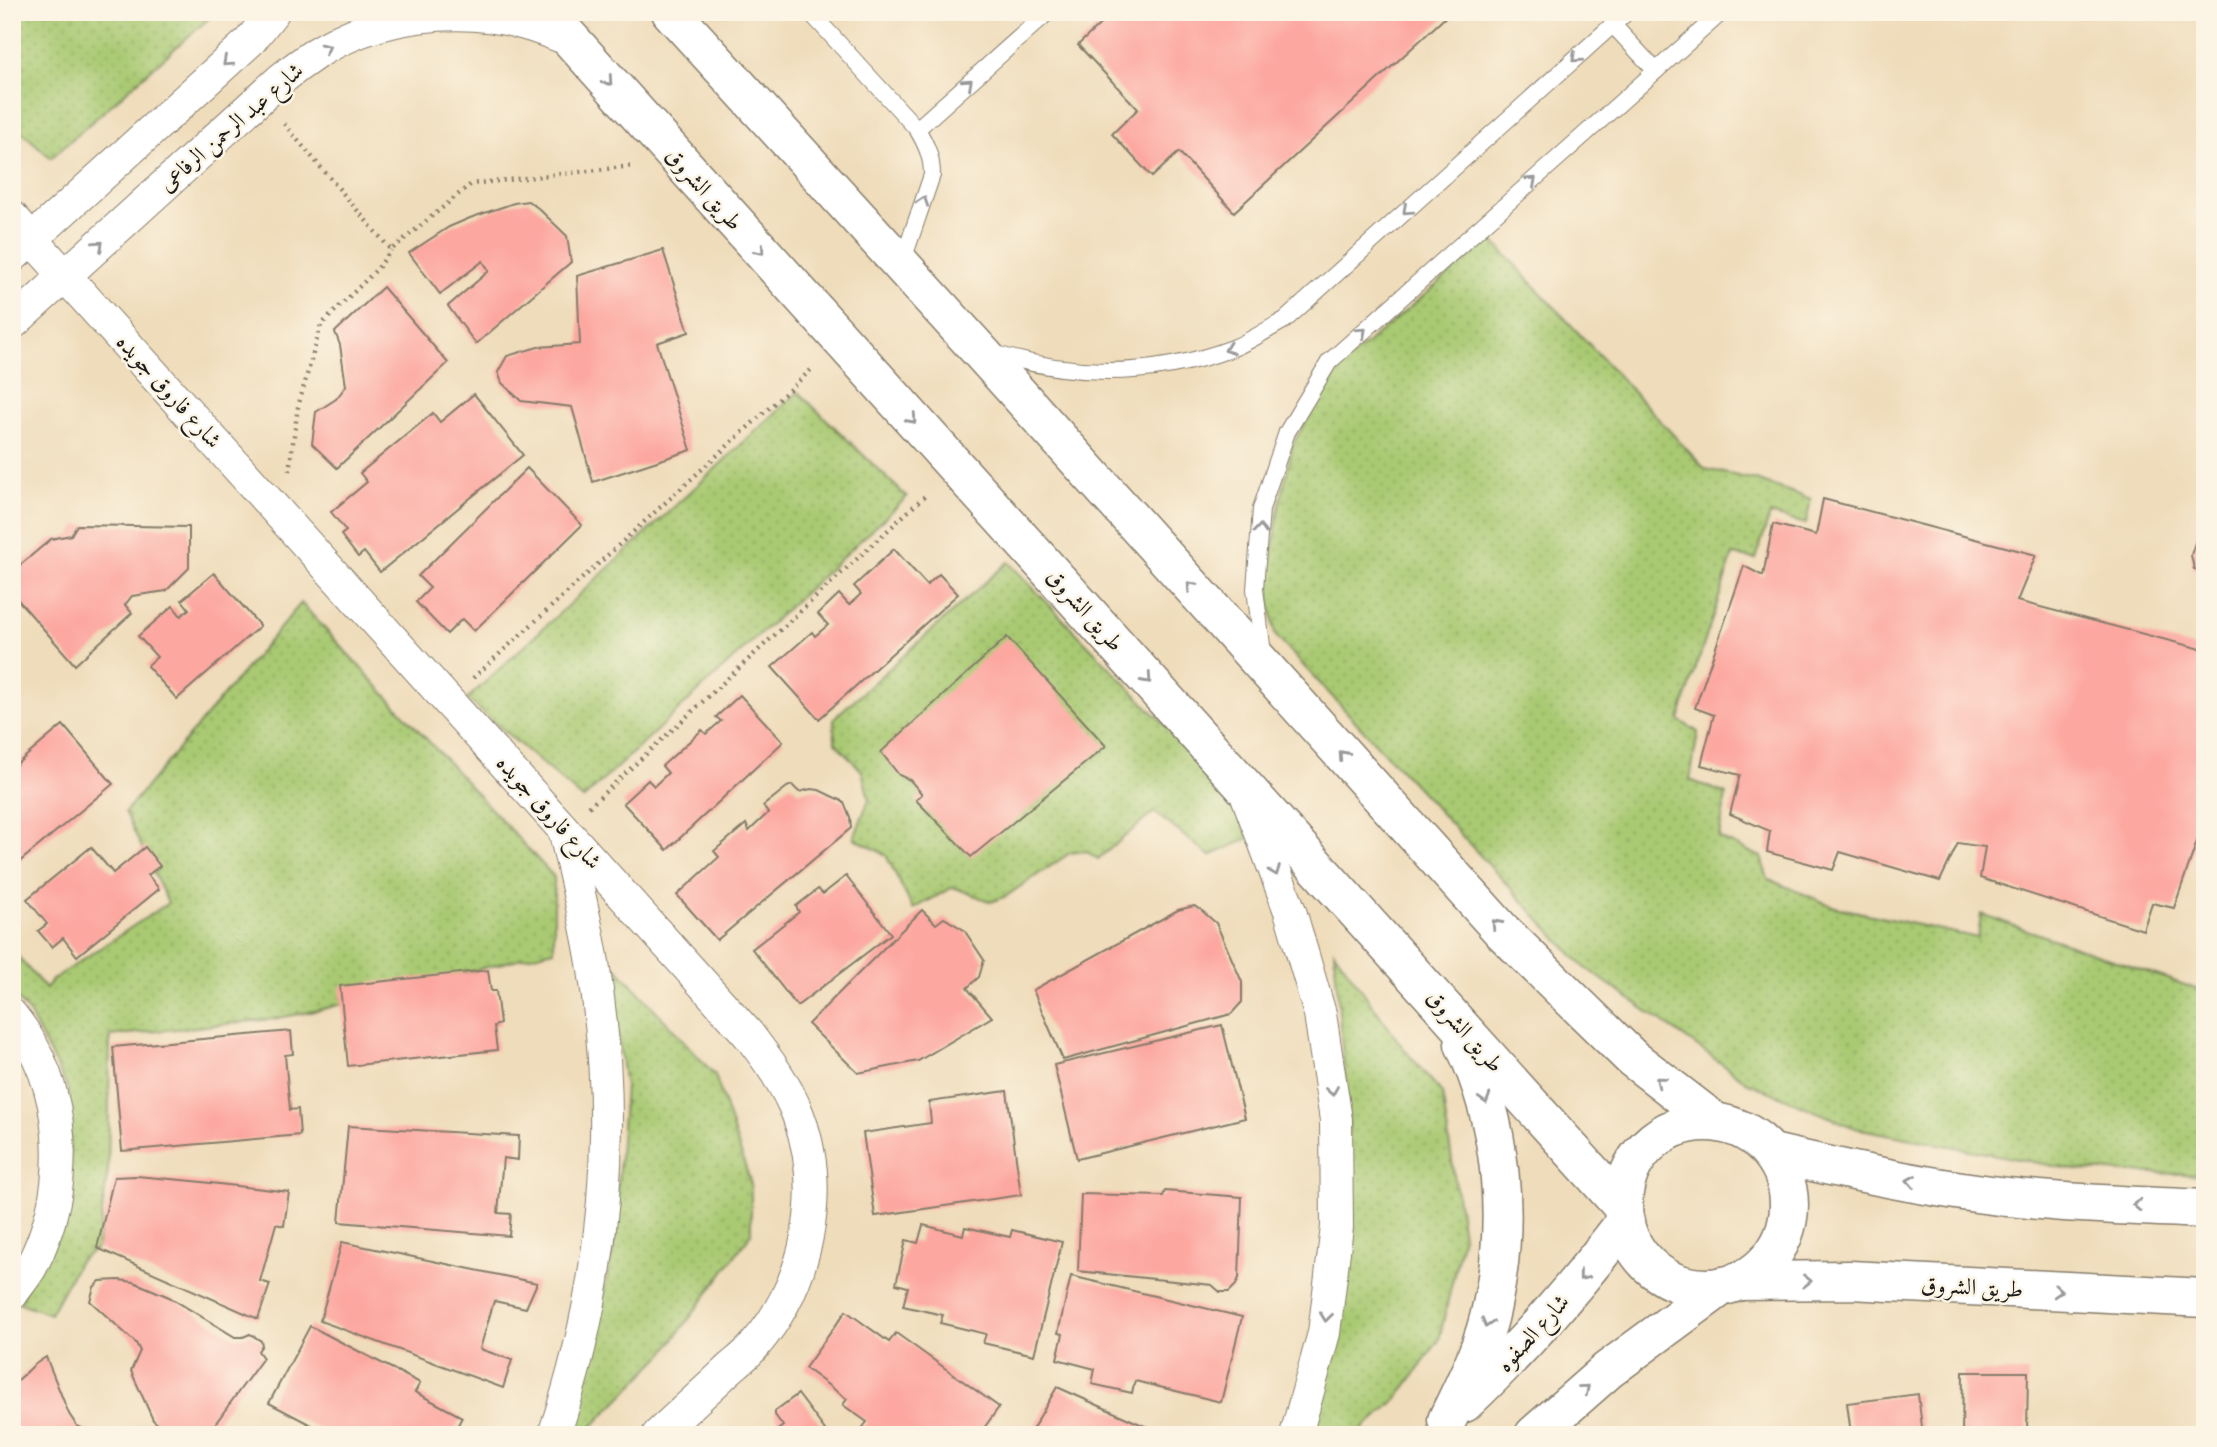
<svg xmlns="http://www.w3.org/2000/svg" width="2217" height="1447" viewBox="0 0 2217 1447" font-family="'IM FELL Double Pica',Amiri,serif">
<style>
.grass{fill:url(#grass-dots);stroke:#627247;stroke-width:2}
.building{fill:#fca8a1}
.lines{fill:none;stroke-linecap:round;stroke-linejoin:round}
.service-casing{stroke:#867c6b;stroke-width:18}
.minor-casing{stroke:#867c6b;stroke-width:34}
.tertiary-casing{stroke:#867c6b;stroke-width:41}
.path{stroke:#867c6b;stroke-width:4.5;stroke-dasharray:2 5;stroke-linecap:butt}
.service{stroke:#fff;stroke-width:16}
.minor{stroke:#fff;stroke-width:32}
.tertiary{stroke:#fff;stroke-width:38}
.oneway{stroke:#999}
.labels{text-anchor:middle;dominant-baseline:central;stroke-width:5;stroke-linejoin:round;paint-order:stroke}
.street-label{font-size:23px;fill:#1c1c1c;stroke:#fcf5e5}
</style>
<defs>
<pattern id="grass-dots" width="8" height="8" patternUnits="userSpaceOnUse" patternTransform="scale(1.75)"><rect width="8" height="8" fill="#a9c972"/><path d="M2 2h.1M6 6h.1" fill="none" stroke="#91ac62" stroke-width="1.8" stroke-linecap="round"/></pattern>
</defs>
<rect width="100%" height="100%" fill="#fcf5e5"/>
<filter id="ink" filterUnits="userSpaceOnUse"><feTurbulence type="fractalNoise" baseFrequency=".0143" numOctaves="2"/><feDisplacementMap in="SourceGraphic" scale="14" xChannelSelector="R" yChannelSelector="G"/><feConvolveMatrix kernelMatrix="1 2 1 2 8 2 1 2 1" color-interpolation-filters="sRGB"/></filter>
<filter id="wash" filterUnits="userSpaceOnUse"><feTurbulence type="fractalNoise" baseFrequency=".00686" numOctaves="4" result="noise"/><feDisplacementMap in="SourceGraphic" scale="28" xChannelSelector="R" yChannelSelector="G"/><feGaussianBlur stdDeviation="1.57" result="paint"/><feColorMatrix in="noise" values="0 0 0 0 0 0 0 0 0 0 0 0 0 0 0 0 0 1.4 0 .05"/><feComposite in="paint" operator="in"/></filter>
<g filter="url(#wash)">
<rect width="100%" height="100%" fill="#efdcba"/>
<g class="grass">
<polygon points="12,12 216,12 51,158 12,123"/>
<polygon points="1491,239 1705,469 1756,480 1811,499 1806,524 1770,514 1756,559 1733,555 1679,720 1698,732 1690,780 1726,794 1719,838 1761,857 1768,879 1835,907 1978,938 1981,914 2205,992 2205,1175 2075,1170 1855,1128 1749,1083 1583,966 1275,635 1268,588 1278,512 1293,444 1333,372"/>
<polygon points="798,392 907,497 583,799 467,699"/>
<polygon points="1008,562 1226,788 1249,838 1210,856 1154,812 1098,859 1086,851 1070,853 1006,896 991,902 953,887 913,909 886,855 854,838 869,799 862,771 835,742 834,718"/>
<polygon points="301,603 554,877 554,950 315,1011 273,1019 110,1036 108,1171 97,1248 79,1261 50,1314 20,1303 70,1163 68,1089 29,1013 12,993 12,950 46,989 52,980 168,903 125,812"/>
<polygon points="1334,951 1404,1049 1442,1093 1463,1235 1439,1340 1397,1399 1356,1435 1318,1435 1316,1410 1349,1128"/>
<polygon points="614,965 715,1075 751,1184 751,1234 664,1353 584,1435 572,1435 613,1251 625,1086 614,1008"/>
</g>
<g id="blocks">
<g class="building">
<polygon points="1113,12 1451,12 1234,212 1179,152 1152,177 1112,134 1138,109 1078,45"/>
<polygon points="528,201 538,208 567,236 571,262 476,344 448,306 489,271 483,261 440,294 409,253 449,227 470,218 514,203"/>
<polygon points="663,250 689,332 657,343 691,450 593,482 572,407 521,401 502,383 498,372 507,356 538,347 580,344 577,276"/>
<polygon points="383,287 448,363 337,468 312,444 316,412 336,399 346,386 340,345 335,332"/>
<polygon points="474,394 523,455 380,572 364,552 358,557 341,535 346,531 331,512 367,482 360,473 433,413 440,422"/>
<polygon points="527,468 582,525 474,631 462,619 447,634 416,602 430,588 418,576"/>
<polygon points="1823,499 2036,555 2017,601 2205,650 2205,818 2174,908 2152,903 2143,930 1980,878 1985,847 1958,843 1940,881 1840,852 1833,870 1767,852 1770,831 1730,814 1740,775 1701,765 1714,715 1695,708 1744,566 1763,576 1773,524 1816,535"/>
<polygon points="2205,513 2205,570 2194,569 2191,555"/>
<polygon points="77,525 189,527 189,568 166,591 132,596 125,605 132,613 75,665 12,593 12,572 51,539 71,535"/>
<polygon points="894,549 927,585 939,574 958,594 819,719 772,667 812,632 815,636 828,625 818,614 839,594 849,605 861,594 854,586"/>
<polygon points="214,573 260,626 177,699 147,666 157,657 138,636 173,606 181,616 189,609 182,600"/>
<polygon points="1007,637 1106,746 971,857 916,800 922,794 910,780 899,775 881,752"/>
<polygon points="740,695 783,742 667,850 623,803 648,780 654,786 668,773 662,766 702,730 706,734 721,721 716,717"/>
<polygon points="63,725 113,784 12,868 12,768"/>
<polygon points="792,785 799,792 811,789 819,790 844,802 850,817 851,828 717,940 677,895 719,857 714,851 746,824 749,831 768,813 763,806 787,787"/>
<polygon points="91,847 113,873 145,847 160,866 148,875 159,889 77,956 63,938 52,947 38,931 47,924 27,899"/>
<polygon points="846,876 891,934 797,1006 752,949 799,912 796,906 818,889 823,894"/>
<polygon points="1194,906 1200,909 1216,923 1242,982 1242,1002 1231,1014 1063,1060 1033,990 1178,910"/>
<polygon points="922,910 936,924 944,918 964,930 984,960 979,977 967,988 992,1017 918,1061 858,1073 808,1024"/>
<polygon points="488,970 491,991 496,991 500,1024 494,1026 497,1050 348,1066 340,986"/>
<polygon points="1222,1025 1245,1118 1077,1159 1054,1065"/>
<polygon points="291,1031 293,1054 285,1055 290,1110 298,1109 300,1135 122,1151 113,1047"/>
<polygon points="1007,1091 1021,1195 875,1216 863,1133 931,1123 929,1102"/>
<polygon points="348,1126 519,1136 518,1160 503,1158 498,1213 511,1214 509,1236 339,1222"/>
<polygon points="136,1176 193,1181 289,1192 284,1226 276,1224 260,1281 270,1284 258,1319 97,1248 114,1177"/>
<polygon points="1165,1191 1242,1197 1239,1278 1236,1285 1229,1292 1220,1292 1212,1285 1078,1271 1081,1194 1163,1196"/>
<polygon points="923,1225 963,1235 965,1227 1010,1237 1012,1230 1062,1242 1034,1355 983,1343 986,1334 940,1323 943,1315 903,1306 908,1287 896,1284 906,1240 918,1243"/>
<polygon points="342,1242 537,1283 526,1308 494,1301 480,1349 512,1360 503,1388 320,1321"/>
<polygon points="1071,1276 1242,1317 1221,1402 1135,1381 1132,1393 1092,1384 1095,1369 1057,1359 1063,1334 1058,1333"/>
<polygon points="119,1280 134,1282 169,1297 235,1337 243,1337 250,1334 261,1341 262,1345 258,1351 263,1358 207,1435 170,1435 153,1420 131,1371 140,1351 136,1343 90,1301 94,1287 100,1281"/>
<polygon points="846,1311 889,1342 896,1333 999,1407 979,1435 874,1435 863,1427 867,1422 843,1405 847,1399 805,1368"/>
<polygon points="310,1326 420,1383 415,1392 462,1417 453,1435 330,1435 269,1403"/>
<polygon points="46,1357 69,1414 77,1426 97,1435 18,1435 12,1428 12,1386 34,1365"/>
<polygon points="1963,1372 2028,1372 2027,1435 1962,1435"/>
<polygon points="1057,1387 1165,1435 1029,1435"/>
<polygon points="798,1394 825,1430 819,1435 771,1435 783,1426 775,1415 775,1411"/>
<polygon points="1918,1394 1923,1435 1857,1435 1850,1426 1847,1403"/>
<polygon points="2203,1402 2205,1435 2198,1435"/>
</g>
</g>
</g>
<g filter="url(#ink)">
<use href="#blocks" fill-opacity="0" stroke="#867c6b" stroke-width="2"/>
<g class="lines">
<g class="service-casing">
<g id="service">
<path d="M810 12 917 129C926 144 932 157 932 175L902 263"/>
<polyline points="1613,25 1656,71"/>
<polyline points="917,129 1048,12"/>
<path d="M993 353C1074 378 1153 378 1233 348 1251 341 1268 329 1285 320L1627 12"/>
<polyline points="1263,653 1255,589 1261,509 1287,432 1329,362 1722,12"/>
</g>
</g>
<g class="minor-casing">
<g id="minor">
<path d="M12 217 748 1034C768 1060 786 1084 798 1115 827 1191 808 1283 755 1345 748 1354 737 1362 728 1370 705 1392 681 1413 658 1435"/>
<polyline points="12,257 250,41 273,12"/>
<path d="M12 324 280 80C291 71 303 62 315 54 376 15 462 3 532 26 545 30 559 36 572 41"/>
<polyline points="1247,796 1290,911 1320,1014 1336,1120 1337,1227 1324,1333 1296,1435"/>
<path d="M12 1016C69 1086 72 1189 31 1267 26 1276 18 1285 12 1294"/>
<path d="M554 1435C606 1282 619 1122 593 963 586 920 575 876 565 833"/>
</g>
</g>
<g class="tertiary-casing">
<g id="tertiary">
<polyline points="546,12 1623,1207"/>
<polyline points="671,12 977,348 1502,931 1632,1058 1715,1122"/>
<circle cx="1706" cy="1205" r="83"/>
<path d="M1772 1153C1860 1173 1950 1193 2040 1200 2095 1205 2150 1206 2205 1209"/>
<polyline points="1738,1281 1850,1280 2205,1298"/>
<path d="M1464 1403C1524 1347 1575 1287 1625 1222"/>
<path d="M1447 1420C1465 1383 1484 1346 1492 1305 1511 1218 1502 1124 1464 1044"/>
<polyline points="1534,1435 1608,1370 1722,1286"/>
</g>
</g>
<g class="path">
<polyline points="284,124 391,250 471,184 633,166"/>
<polyline points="289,471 298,407 321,325 378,268 391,250"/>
<polyline points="473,678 813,368"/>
<polyline points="589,807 927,494"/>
</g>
<use href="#service" class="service"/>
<use href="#minor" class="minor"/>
<use href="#tertiary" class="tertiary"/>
</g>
<defs><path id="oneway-chevron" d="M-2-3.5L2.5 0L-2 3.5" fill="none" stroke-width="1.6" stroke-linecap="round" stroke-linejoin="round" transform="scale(1.75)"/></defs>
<g class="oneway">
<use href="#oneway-chevron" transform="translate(326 48) rotate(-27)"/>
<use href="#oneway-chevron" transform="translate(1576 58) rotate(138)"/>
<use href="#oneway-chevron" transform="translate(227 62) rotate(138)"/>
<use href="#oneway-chevron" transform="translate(608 81) rotate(48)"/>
<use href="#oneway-chevron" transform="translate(968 83) rotate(-42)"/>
<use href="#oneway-chevron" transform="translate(1532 181) rotate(-42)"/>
<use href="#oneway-chevron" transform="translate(923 201) rotate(-71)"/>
<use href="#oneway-chevron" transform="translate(1407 210) rotate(138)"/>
<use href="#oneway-chevron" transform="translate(99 245) rotate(-42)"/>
<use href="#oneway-chevron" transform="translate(760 250) rotate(48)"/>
<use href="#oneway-chevron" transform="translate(1362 332) rotate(-42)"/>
<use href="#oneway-chevron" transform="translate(1229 349) rotate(160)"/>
<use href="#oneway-chevron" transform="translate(912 419) rotate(48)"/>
<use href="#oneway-chevron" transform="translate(1260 529) rotate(-85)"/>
<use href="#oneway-chevron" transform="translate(1191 586) rotate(-132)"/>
<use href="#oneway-chevron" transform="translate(1147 679) rotate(48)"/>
<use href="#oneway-chevron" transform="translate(1343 755) rotate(-132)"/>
<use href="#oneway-chevron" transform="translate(1275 871) rotate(69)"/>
<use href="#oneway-chevron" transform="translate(1496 924) rotate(-132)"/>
<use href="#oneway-chevron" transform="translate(1660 1081) rotate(-141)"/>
<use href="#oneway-chevron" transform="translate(1332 1091) rotate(81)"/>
<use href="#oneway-chevron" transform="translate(1485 1099) rotate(73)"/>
<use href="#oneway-chevron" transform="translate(1911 1181) rotate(-170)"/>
<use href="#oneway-chevron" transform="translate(2137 1205) rotate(-177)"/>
<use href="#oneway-chevron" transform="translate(1583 1276) rotate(129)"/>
<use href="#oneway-chevron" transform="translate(1807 1281)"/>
<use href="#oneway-chevron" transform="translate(2058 1291) rotate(3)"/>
<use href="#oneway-chevron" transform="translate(1326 1317) rotate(97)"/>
<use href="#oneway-chevron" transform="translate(1487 1323) rotate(108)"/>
<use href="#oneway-chevron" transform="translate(1585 1389) rotate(-40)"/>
</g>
</g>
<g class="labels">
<g class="street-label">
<text transform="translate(231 127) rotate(-41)">شارع عبد الرحمن الرفاعى</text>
<text transform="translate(704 189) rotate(48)">طريق الشروق</text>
<text transform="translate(169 391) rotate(48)">شارع فاروق جويده</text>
<text transform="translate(1085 610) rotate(48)">طريق الشروق</text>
<text transform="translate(549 812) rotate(48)">شارع فاروق جويده</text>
<text transform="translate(1465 1031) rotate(48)">طريق الشروق</text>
<text transform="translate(1972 1287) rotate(3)">طريق الشروق</text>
<text transform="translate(1533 1333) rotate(-48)">شارع الصفوه</text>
</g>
</g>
<rect width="2217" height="1447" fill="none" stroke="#fcf5e5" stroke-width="42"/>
</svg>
